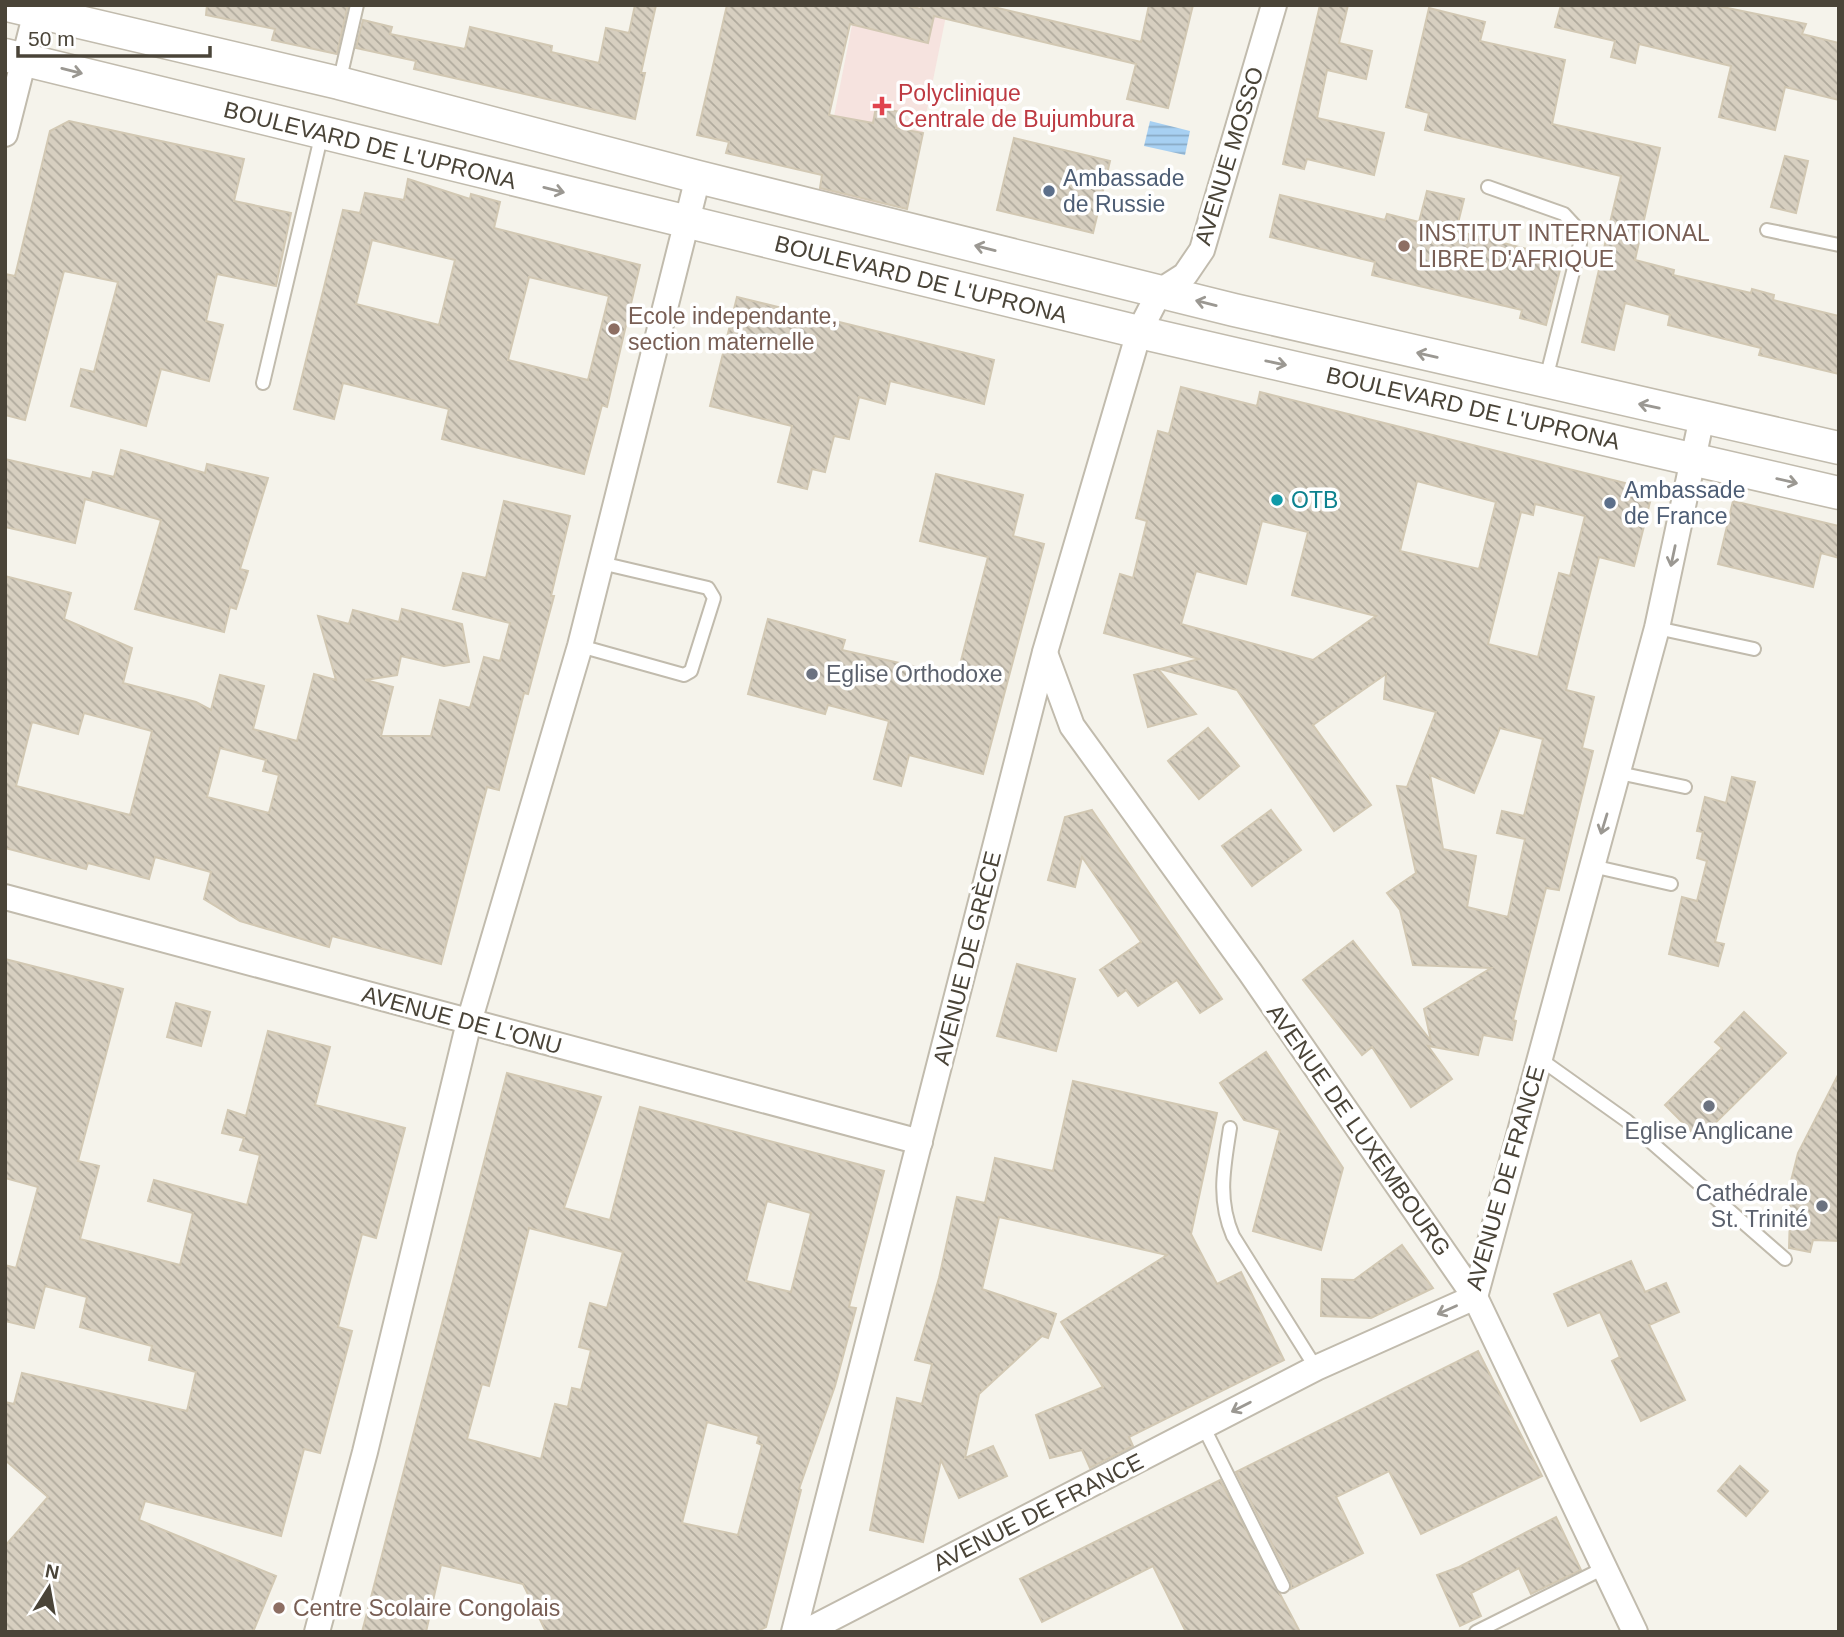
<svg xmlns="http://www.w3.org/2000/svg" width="1844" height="1637" viewBox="0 0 1844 1637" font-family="Arial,sans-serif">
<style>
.medical{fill:#f6e3df}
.water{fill:url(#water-rules)}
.building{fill:url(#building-back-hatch);stroke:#d2c8b3;stroke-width:2;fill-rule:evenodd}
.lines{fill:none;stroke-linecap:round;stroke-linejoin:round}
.service-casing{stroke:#c1bbad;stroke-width:16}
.minor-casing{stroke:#c1bbad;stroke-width:28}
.tertiary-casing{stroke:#c1bbad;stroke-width:35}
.service{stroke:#fff;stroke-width:12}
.minor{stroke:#fff;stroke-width:24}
.tertiary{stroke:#fff;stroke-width:32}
.oneway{stroke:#9b9892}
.health-dot{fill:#e0444e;stroke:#fff;stroke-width:2.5}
.service-dot{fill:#5c6f8a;stroke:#fff;stroke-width:2.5}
.education-dot{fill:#8d6e63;stroke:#fff;stroke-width:2.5}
.culture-dot{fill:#0f9aa8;stroke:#fff;stroke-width:2.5}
.worship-dot{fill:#6b7280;stroke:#fff;stroke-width:2.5}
.labels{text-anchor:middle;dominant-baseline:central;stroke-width:7;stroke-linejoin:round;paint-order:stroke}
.health-label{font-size:23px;fill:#be3a42;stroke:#fff;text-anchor:start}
.street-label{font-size:23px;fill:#4a4438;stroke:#fff}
.service-label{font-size:23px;fill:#4e5e75;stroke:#fff;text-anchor:start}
.education-label{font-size:23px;fill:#785e54;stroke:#fff;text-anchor:start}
.culture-label{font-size:23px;fill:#0d838f;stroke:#fff;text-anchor:start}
.worship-label{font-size:23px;fill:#5b616d;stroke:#fff;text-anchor:start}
</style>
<defs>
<pattern id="water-rules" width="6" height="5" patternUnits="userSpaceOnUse" patternTransform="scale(1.75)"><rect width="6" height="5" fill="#a7d0f2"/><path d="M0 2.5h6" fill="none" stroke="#8aaac5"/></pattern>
<pattern id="building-back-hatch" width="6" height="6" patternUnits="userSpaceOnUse" patternTransform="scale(1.75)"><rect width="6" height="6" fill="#d7cfc0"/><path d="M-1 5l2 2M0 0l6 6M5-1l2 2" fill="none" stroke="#b0aa9d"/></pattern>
</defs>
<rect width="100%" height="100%" fill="#f5f3eb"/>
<polygon class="medical" points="856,5 948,6 907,209 819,192"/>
<polygon class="water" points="1150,121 1190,131 1185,155 1144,146"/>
<g class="building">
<polygon points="207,5 348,5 337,54 272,40 275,29 206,15"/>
<polygon points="635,5 656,5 641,73 645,73 635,119 414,69 416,61 356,48 363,20 392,27 390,34 465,49 470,27 552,46 551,52 599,63 606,28 629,33"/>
<polygon points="727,5 905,5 921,9 922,5 985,5 1141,42 1149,5 1193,5 1168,108 1127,99 1136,64 934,16 928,43 850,24 829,115 873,123 876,107 900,112 896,128 923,133 907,209 820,188 822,175 726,153 729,142 697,135"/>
<polygon points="1320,5 1348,5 1339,43 1372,51 1366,79 1327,70 1317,118 1384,133 1374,175 1307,159 1304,169 1283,164"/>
<polygon points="1561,5 1713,5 1806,24 1802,34 1839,43 1839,100 1785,87 1775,130 1719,117 1731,66 1639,44 1635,63 1611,57 1615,41 1555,27"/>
<polygon points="1429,8 1485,22 1480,41 1565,60 1552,124 1660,148 1635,260 1674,270 1673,275 1751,293 1752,289 1774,295 1773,300 1839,316 1839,374 1759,355 1761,348 1668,325 1670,315 1625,303 1614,350 1582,342 1621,176 1425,130 1429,113 1406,107"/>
<polygon points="69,121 244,159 234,201 291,213 276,286 217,274 206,321 223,325 209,381 161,369 146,426 71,406 81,369 94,372 118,282 64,271 25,420 5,415 5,274 15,276 50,131"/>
<polygon points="1014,138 1110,161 1093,233 997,210"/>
<polygon points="1785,156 1808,161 1796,213 1771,207"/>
<path d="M408 179 470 199 471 194 500 202 494 228 640 265 607 407 602 405 584 474 442 439 449 409 343 383 334 419 294 409 343 210 360 213 365 193 404 200ZM372 240 455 260 439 325 356 304ZM529 277 609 296 588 380 508 360Z"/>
<polygon points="1427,191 1464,199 1456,231 1563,258 1546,325 1520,318 1522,310 1372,275 1375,262 1270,237 1280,195 1385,220 1387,214 1419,222"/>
<polygon points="737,297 994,360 984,404 890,381 885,404 859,397 849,439 834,436 825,472 812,469 807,489 778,482 792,426 710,406"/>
<path d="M1181 387 1257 406 1260 392 1653 490 1634 566 1599 557 1588 601 1566 690 1594 697 1582 748 1593 751 1559 890 1546 888 1513 1020 1516 1021 1512 1040 1483 1035 1478 1055 1428 1046 1452 1079 1411 1107 1372 1047 1362 1055 1303 980 1353 941 1431 1041 1424 1009 1491 968 1413 965 1400 910 1387 893 1416 873 1397 786 1407 787 1436 712 1384 699 1386 674 1313 725 1371 805 1334 831 1237 690 1160 669 1199 659 1104 633 1120 574 1133 578 1147 521 1136 518 1158 431 1169 434ZM1417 481 1496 502 1479 569 1400 551ZM1535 504 1585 516 1570 576 1559 573 1538 657 1488 644 1521 512 1533 515ZM1262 521 1308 532 1292 595 1376 616 1313 660 1181 624 1196 571 1246 584ZM1500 728 1543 739 1524 816 1502 811 1497 833 1525 839 1508 917 1467 907 1476 856 1443 849 1430 775 1474 793Z"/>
<polygon points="121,450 205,473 207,464 268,478 240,569 248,571 236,609 230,607 224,632 135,609 161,520 85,499 75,543 5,527 5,459 91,479 93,472 114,477"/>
<polygon points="936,474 1023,495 1013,536 1044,544 983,774 909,755 901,786 874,779 889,721 828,705 825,714 748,694 768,619 845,640 842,650 957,676 988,557 920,541"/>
<path d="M504 501 570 516 551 596H554L528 694 524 693 499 790 487 787 441 964 332 936 329 947 240 921 204 899 211 872 155 857 149 879 88 863 86 869 5 848V576L71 593 64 619 132 648 123 683 196 702 211 710 220 675 264 686 253 729 297 741 314 674 336 680 318 616 349 624 353 610 399 622 402 609 462 624 469 662 444 666 401 656 397 675 365 680 393 687 381 736H431L440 700 470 708 484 657 500 661 510 623 453 609 463 573 486 578ZM84 713 152 731 130 815 16 786 32 722 78 734ZM220 748 266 760 263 771 279 775 269 813 207 797Z"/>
<polygon points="1733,501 1839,526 1839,558 1821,553 1813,587 1718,564"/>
<polygon points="1158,669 1196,714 1148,727 1134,675"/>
<polygon points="1208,728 1239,766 1199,799 1168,761"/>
<polygon points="1732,777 1755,782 1715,942 1724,944 1718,966 1669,954 1682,897 1697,901 1707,861 1697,858 1703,832 1697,831 1705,797 1726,803"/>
<polygon points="1092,810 1222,999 1200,1013 1177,980 1138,1006 1126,990 1118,996 1100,970 1141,942 1082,857 1075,887 1048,880 1065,817"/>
<polygon points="1271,810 1301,850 1252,886 1222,846"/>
<polygon points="5,959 123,989 78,1161 99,1166 80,1239 180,1265 193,1213 148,1201 154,1180 247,1205 260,1155 240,1150 244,1138 222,1133 228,1110 246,1116 268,1031 330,1047 315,1105 405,1128 376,1238 362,1234 338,1327 352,1331 320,1453 304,1449 281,1536 145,1501 139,1520 276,1576 253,1632 5,1632 5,1546 48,1497 5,1460 5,1402 14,1404 22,1373 187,1411 196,1372 149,1360 152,1346 80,1327 87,1297 45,1286 34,1328 5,1321 5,1265 16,1268 38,1187 5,1178"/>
<polygon points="1017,964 1075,979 1056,1051 997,1036"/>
<polygon points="176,1003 210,1012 201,1046 167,1037"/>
<polygon points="1744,1012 1786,1053 1699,1139 1665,1105 1722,1048 1715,1042"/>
<polygon points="1266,1052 1343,1168 1321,1250 1253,1231 1280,1130 1244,1120 1220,1083"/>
<path d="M507 1073 601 1097 564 1208 610 1220 640 1107 884 1171 849 1307 856 1308 835 1386 799 1489 801 1490 766 1627 756 1632H546L523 1584 441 1565 426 1632H362ZM767 1201 811 1213 791 1292 746 1281ZM529 1228 623 1252 607 1308 590 1303 579 1347 591 1350 581 1390 572 1388 568 1407 555 1404 541 1459 467 1439 482 1384 489 1386ZM707 1422 759 1436 757 1443 762 1445 738 1535 682 1523Z"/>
<polygon points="1839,1073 1839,1241 1813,1240 1810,1252 1789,1248 1791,1181 1798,1153"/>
<polygon points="1073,1081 1217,1113 1191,1234 1217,1284 1241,1272 1284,1360 1129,1437 1133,1446 1090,1468 1082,1450 1050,1458 1036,1415 1103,1387 1061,1322 1167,1255 999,1217 982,1289 1056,1314 1048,1338 1042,1336 979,1394 965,1458 993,1446 1007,1476 959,1498 941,1460 923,1542 870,1530 897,1398 922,1404 932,1364 915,1360 939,1278 957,1197 985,1203 995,1158 1053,1171"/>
<polygon points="1402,1245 1433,1288 1371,1318 1321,1316 1322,1279 1354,1280"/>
<polygon points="1631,1261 1645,1292 1666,1283 1679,1312 1649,1325 1685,1400 1641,1421 1612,1361 1620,1357 1600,1312 1568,1326 1554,1294"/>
<polygon points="1478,1351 1542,1476 1421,1534 1389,1471 1336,1497 1363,1553 1291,1589 1291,1582 1236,1472"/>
<polygon points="1740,1466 1768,1491 1746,1516 1718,1491"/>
<polygon points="1220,1480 1300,1632 1186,1632 1153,1566 1042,1622 1020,1579"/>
<polygon points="1556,1517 1581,1570 1531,1594 1519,1568 1471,1593 1481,1616 1460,1626 1437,1575 1459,1567"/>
</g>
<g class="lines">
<g class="service-casing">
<g id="service">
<polyline points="339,83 357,5"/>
<polyline points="1488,187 1564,214 1576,227 1580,244 1546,379"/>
<polyline points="1767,230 1839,245"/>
<polyline points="263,383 322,133"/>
<polyline points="1657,628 1754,649"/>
<polyline points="580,646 684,675 691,671 714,598 708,588 601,563"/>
<polyline points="1619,773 1685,787"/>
<polyline points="1592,866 1671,884"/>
<polyline points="1540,1059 1627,1121 1785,1259"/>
<path d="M1230 1128C1224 1167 1217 1199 1233 1236L1316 1368"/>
<polyline points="1203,1426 1283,1586"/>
<polyline points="1476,1632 1604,1568"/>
</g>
</g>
<g class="minor-casing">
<g id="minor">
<polyline points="5,134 36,12"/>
<polyline points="1045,653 1072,726 1250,972 1475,1297 1635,1632"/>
<polyline points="5,897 920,1142"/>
<polyline points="317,1632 365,1452 469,1022 580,646 698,177"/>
<polyline points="794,1632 1045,652 1139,332 1160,291 1185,275 1202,250 1274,5"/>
<polyline points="805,1632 1316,1368 1475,1297 1657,628 1702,417"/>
</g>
</g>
<g class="tertiary-casing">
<g id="tertiary">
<polyline points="7,5 339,83 698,177 1234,310 1839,448"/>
<polyline points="5,55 1139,332 1839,493"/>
</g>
</g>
<use href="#service" class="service"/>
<use href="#minor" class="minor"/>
<use href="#tertiary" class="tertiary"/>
</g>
<defs><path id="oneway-shaft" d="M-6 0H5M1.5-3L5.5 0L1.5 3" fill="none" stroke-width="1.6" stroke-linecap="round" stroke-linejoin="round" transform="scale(1.75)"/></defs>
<g class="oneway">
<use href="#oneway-shaft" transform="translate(72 71) rotate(14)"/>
<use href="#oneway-shaft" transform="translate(554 190) rotate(14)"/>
<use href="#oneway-shaft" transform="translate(985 248) rotate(-166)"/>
<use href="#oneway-shaft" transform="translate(1206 303) rotate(-166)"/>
<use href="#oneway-shaft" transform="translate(1427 355) rotate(-167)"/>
<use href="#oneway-shaft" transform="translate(1276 363) rotate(12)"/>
<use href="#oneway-shaft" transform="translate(1649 406) rotate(-168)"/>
<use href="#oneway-shaft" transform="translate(1787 481) rotate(13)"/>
<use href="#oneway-shaft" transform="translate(1673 556) rotate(102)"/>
<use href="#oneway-shaft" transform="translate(1604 824) rotate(107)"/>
<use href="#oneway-shaft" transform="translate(1447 1310) rotate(156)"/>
<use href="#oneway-shaft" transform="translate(1241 1407) rotate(153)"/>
</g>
<path class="health-dot" d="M878.5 95.5h7v7h7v7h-7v7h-7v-7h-7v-7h7z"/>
<g class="service-dot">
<circle cx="1049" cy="191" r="7"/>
<circle cx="1610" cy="503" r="7"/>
</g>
<g class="education-dot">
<circle cx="1404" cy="246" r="7"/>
<circle cx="614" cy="329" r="7"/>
<circle cx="279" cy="1608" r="7"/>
</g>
<circle class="culture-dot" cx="1277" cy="500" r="7"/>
<g class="worship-dot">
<circle cx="812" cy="674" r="7"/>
<circle cx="1709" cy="1106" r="7"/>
<circle cx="1822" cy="1206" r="7"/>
</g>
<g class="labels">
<g class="health-label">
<text x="898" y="93">Polyclinique<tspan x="898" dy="26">Centrale de Bujumbura</tspan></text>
</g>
<g class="street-label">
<text transform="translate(370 145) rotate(14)">BOULEVARD DE L'UPRONA</text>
<text transform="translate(1229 156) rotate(-73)">AVENUE MOSSO</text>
<text transform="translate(921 279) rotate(14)">BOULEVARD DE L'UPRONA</text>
<text transform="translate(1473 408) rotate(13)">BOULEVARD DE L'UPRONA</text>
<text transform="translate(967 958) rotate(-76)">AVENUE DE GRÈCE</text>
<text transform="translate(462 1020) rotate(15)">AVENUE DE L'ONU</text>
<text transform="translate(1359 1130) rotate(55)">AVENUE DE LUXEMBOURG</text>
<text transform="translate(1505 1178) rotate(-74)">AVENUE DE FRANCE</text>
<text transform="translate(1038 1512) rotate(-27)">AVENUE DE FRANCE</text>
</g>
<g class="service-label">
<text x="1063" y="178">Ambassade<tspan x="1063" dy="26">de Russie</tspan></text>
<text x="1624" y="490">Ambassade<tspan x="1624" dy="26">de France</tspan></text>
</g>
<g class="education-label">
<text x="1418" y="233">INSTITUT INTERNATIONAL<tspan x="1418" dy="26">LIBRE D'AFRIQUE</tspan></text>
<text x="628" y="316">Ecole independante,<tspan x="628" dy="26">section maternelle</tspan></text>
<text x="293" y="1608">Centre Scolaire Congolais</text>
</g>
<g class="culture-label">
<text x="1291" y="500">OTB</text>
</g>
<g class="worship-label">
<text x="826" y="674">Eglise Orthodoxe</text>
<text x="1709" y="1131" text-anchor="middle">Eglise Anglicane</text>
<text x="1808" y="1193" text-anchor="end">Cathédrale<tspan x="1808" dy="26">St. Trinité</tspan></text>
</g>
</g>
<rect width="1844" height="1637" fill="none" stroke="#4a4438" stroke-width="14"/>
<g transform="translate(49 1588) rotate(11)" stroke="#ffffff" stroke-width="5" paint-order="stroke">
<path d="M0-5L12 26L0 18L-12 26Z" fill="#4a4438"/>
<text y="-10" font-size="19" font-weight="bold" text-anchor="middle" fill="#4a4438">N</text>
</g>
<path d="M18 46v10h192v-10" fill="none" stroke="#4a4438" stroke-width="3.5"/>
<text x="28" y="46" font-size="21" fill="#4a4438" stroke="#ffffff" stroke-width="5" paint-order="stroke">50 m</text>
</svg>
